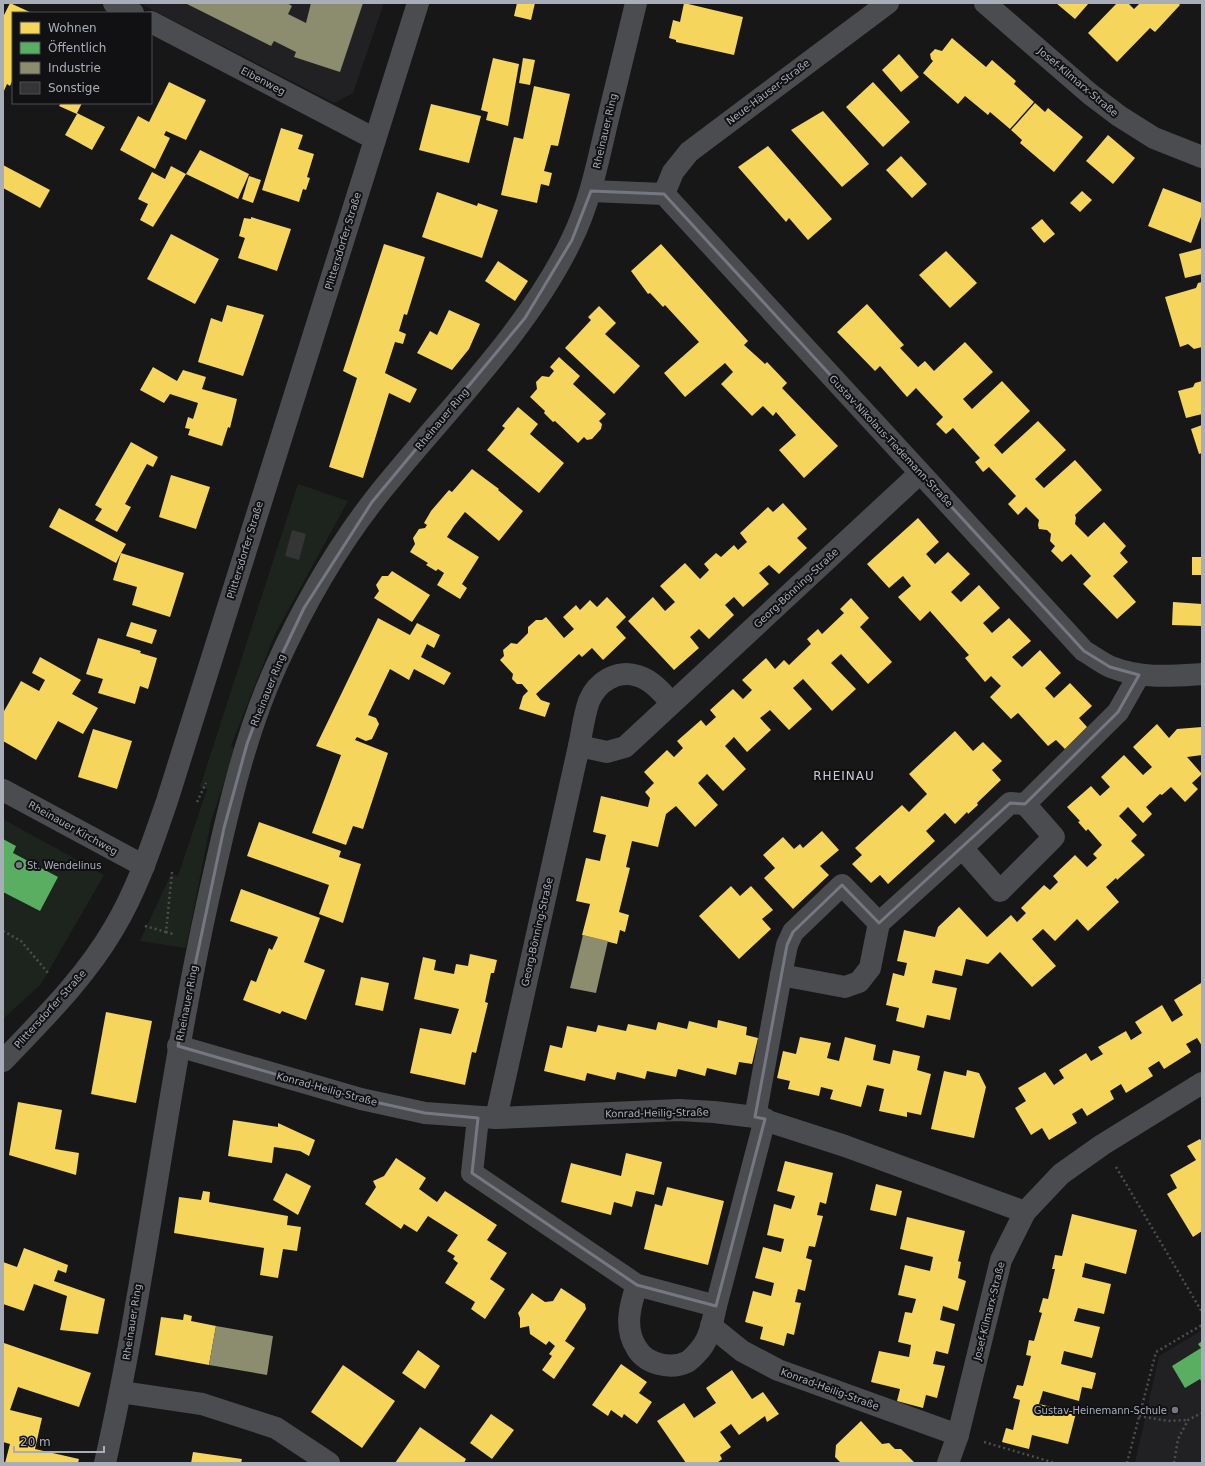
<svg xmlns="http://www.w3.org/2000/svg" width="1205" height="1466" viewBox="0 0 1205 1466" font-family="'DejaVu Sans',sans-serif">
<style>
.built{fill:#212123}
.green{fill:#1d241e}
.homes{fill:#f6d55c}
.public{fill:#5aae61}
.industry{fill:#8c8c6e}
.building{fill:#353536}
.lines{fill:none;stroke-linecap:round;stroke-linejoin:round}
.path{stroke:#4d4e52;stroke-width:2.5;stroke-dasharray:2 3;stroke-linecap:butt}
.minor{stroke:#4b4c50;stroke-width:22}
.tertiary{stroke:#4b4c50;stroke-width:22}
.marked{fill:none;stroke:#757880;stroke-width:3;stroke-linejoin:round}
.poi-dot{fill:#757880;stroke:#111113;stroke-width:1.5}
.labels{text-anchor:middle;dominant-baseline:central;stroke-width:4;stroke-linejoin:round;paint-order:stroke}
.street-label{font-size:10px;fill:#a8adb8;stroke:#111113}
.poi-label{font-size:10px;fill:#a8adb8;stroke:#111113;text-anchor:start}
.quarter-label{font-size:12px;letter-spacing:1px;fill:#c9ccd4;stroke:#111113}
</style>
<rect width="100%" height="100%" fill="#171717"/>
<g class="built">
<polygon points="139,3 384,3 353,93 334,103"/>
<polygon points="1202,1330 1202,1463 1135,1463 1159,1356"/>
</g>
<g class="green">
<polygon points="298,484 348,501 275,634 231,746 235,749 211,821 186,948 140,941 171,874 178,876 207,789 200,787"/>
<polygon points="3,819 104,875 41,984 3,1019"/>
</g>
<g class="homes">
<polygon points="10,3 32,13 13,13 13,79 10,86 7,84 3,93 3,17"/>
<polygon points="517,3 535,3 531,20 514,16"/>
<polygon points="684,3 743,17 734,55 676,42 676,40 669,38 673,20 680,22"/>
<polygon points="1056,3 1089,3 1075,19"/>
<polygon points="1117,3 1128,3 1134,9 1140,3 1178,3 1180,5 1155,32 1150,28 1117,62 1088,33"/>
<polygon points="952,38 986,67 992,60 1016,81 1014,84 1034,102 1010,129 990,112 988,115 965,96 958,104 923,73 933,61 931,59 930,54 935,49 942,51"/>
<polygon points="899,54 919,77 901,92 882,70"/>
<polygon points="493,58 519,64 508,126 486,120 488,112 481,110"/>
<polygon points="523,58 535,60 530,85 519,83"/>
<polygon points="169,82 206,100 186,140 166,131 164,135 170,138 155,169 120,150 138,116 149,122"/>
<polygon points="873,82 910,122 883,147 846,107"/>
<polygon points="534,86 570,94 558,146 551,145 544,171 552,173 549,186 541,184 537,203 501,195 514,137 523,139"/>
<polygon points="61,103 82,103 77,113 105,127 92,150 65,135 77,114 59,106"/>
<polygon points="1035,103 1045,112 1048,108 1083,137 1054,172 1020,143 1022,140 1011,130"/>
<polygon points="431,104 481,116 469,163 419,150"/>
<polygon points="823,111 869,164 842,187 791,130"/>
<polygon points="281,128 303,135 298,149 314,154 307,177 310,178 306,190 303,189 299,202 262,190"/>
<polygon points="1108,135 1135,158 1113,184 1086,161"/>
<polygon points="768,146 832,219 808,240 789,218 786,222 738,167"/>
<polygon points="200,150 249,174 238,199 186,174"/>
<polygon points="901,156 927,184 912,198 886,170"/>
<polygon points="3,165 50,190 40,208 3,188"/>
<polygon points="171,166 186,174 153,227 140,220 148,204 138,199 152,172 165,179"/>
<polygon points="249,176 261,180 253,203 242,199"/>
<polygon points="1163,188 1202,203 1202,214 1191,243 1148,226"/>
<polygon points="1082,191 1092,200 1080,212 1070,203"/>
<polygon points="437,192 477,206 478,203 498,210 482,258 422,237"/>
<polygon points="251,217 291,229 277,271 238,258 245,238 239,236 244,218 251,219"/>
<polygon points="1042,219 1055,234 1044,243 1031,228"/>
<polygon points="171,234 219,259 195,304 147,279"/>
<polygon points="384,244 425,257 407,315 404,314 399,331 406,334 403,344 395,342 385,373 417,389 410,403 389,393 363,478 329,467 357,378 343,371"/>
<polygon points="661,244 748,341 744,345 765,364 767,362 787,383 782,388 838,446 804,478 779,450 796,435 776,412 773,416 763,406 752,416 721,384 733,372 725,363 685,397 664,373 699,342 665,305 663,307 650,293 648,294 631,271"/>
<polygon points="1202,248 1202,274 1185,278 1179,254"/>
<polygon points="946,251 977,283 950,308 919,275"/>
<polygon points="498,261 528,281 515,301 485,281"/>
<polygon points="1202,282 1202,347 1194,349 1188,344 1180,347 1165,297 1196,288 1198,283"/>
<polygon points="867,304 904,345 900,348 918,367 925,361 934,371 965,342 993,372 963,399 972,409 1002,381 1030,411 994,445 1002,454 1038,421 1066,450 1035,479 1044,488 1075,460 1102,490 1075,515 1076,518 1075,524 1088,537 1104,522 1126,546 1120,553 1128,562 1113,576 1136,602 1117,619 1083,584 1091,576 1071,554 1062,562 1051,551 1055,546 1050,541 1051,534 1047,530 1039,529 1038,525 1039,520 1026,507 1018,515 1008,504 1016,496 989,467 983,472 975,462 980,458 953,428 946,434 936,424 943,417 916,388 907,397 880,366 875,371 837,332"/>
<polygon points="227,305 264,315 243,376 198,362 211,318 222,322"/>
<polygon points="599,306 616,323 605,334 640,366 614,394 565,348 591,320 588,317"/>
<polygon points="449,310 480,324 469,349 452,370 417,353 430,331 437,335"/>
<polygon points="559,357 580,376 573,384 606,414 599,421 602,424 601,429 592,439 587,440 584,437 578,443 555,421 553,422 544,413 545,411 530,397 537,389 536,382 542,376 549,377 554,371 550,367"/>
<polygon points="153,367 177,381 183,370 206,377 202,389 237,399 230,428 228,427 222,446 188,435 190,429 185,428 188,417 193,419 198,403 170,394 164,403 140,390"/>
<polygon points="1202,381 1202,414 1186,418 1178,391 1193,387 1195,383"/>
<polygon points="518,407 538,424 530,434 564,463 539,493 487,450 505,428 502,426"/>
<polygon points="1202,425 1202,453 1199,454 1191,429"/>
<polygon points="131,442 158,457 153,467 147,464 125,504 131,507 117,532 95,520 102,509 95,505"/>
<polygon points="472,469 499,489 498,490 523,511 499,541 465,512 454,526 447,537 479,557 462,584 467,588 460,599 437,585 444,573 438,569 436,571 426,565 428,563 410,552 415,544 413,538 419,529 425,528 427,525 424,523 431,511 449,490 452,492"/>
<polygon points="171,475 210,487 196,529 159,517"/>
<polygon points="783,503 807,529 797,538 807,548 779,574 769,565 759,573 769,584 743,607 734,597 725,605 734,615 709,639 699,629 690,637 699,648 674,670 628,621 653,597 665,611 675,602 660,586 685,563 700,579 709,570 704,564 716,553 721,557 734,545 738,550 747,542 740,533 768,507 773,512"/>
<polygon points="59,508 126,544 121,553 184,573 170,617 132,605 137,587 113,580 121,553 116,563 49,527"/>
<polygon points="918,518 939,542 926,554 935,564 948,552 970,574 951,592 961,602 979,585 1000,608 983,623 992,633 1009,618 1031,641 1012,657 1022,667 1040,650 1061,673 1045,688 1054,698 1070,683 1092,706 1079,718 1087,727 1065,749 1056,740 1048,746 1018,713 1011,719 990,697 1001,686 991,676 985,682 965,658 969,655 930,611 920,621 898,597 911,586 903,576 889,588 867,564"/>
<rect x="1192" y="557" width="10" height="18"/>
<polygon points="392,571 430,595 412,622 374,598 379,591 376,585 382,576 388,576"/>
<polygon points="607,597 626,617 616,627 626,638 603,660 592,648 582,657 579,654 536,694 541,700 550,703 545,717 519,709 523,696 528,691 522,684 517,684 512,679 513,674 500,660 504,656 503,650 511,643 517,644 528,633 528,627 536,620 542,620 546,617 564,638 574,629 563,617 576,605 580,610 590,600 597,607"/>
<polygon points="851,598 869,618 860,627 892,662 868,684 841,654 831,663 856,689 832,711 803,679 793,688 812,709 789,730 770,710 760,718 771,730 747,752 734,737 725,746 746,769 723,791 707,774 698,783 718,805 695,827 676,806 666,814 658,847 632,841 626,867 630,868 619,912 629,915 625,932 620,930 617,944 582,935 590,904 576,901 586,858 600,861 603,847 606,835 593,832 601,796 648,807 650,798 645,792 654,783 644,772 667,750 674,757 683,748 677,741 701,720 706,726 716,717 710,710 733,689 743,699 752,690 742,680 766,658 775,669 784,660 789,665 811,644 807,639 818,629 822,634 844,613 840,609"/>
<polygon points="1173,602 1202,604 1202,626 1172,625"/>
<polygon points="378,618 410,635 417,623 440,635 434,648 427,644 421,657 451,673 444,685 414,669 409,680 390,669 368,715 376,718 379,724 372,739 366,741 357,737 355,740 388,753 363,829 353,826 346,845 312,833 341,755 316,746"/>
<polygon points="131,622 157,630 152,644 126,636"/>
<polygon points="98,638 141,651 140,653 157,658 148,689 140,686 135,704 98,693 103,679 86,674"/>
<polygon points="40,657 81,680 72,694 98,708 83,734 58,721 36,760 3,741 3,713 21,681 39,691 45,680 32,673"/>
<polygon points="1157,724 1169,738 1177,729 1202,727 1202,755 1187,757 1202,774 1192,783 1198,789 1185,802 1171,787 1162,795 1160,794 1146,807 1152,814 1143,823 1128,807 1119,816 1137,835 1131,841 1145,855 1117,880 1116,878 1106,887 1119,902 1088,931 1077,919 1055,941 1043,929 1032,939 1056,966 1032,987 1000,952 988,964 966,959 962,976 935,970 932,983 957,988 950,1020 927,1015 924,1028 896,1021 899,1008 886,1005 893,973 904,976 907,963 897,961 904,930 935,937 938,927 959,907 987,937 1011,915 1017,922 1026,913 1021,908 1044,885 1050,890 1058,882 1053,876 1075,855 1087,867 1097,858 1093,854 1102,845 1088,829 1086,831 1078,822 1080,821 1067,807 1091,786 1100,796 1110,787 1101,777 1124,755 1143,775 1152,767 1133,747"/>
<polygon points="93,729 132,741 117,789 78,777"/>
<polygon points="955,731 973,751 983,742 1002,761 992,770 1001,780 977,803 978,805 968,814 967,812 955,824 945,813 926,831 935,841 888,884 880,875 871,883 852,864 862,855 855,848 902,805 909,812 927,794 909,774"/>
<polygon points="259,822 341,851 339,857 361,864 343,923 319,914 329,885 247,856"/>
<polygon points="822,831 839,850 820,866 829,875 793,909 764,878 775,868 763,855 783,837 794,849 800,844 803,848"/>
<polygon points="731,886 740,896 751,886 773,910 762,919 771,929 739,959 699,916"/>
<polygon points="241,889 320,918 304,962 325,970 306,1020 282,1011 280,1014 243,1000 251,980 256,982 269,948 272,950 278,937 230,921"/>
<polygon points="470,954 497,960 494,973 491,973 485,1002 488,1003 476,1053 472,1052 465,1085 410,1073 420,1028 451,1034 459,1009 414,999 423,957 436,960 434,970 454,974 456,964 468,966"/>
<polygon points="361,977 389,983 383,1011 355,1005"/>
<polygon points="1201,983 1202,1046 1197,1038 1186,1044 1191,1052 1164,1069 1159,1061 1148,1068 1153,1076 1126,1093 1121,1084 1110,1091 1114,1099 1087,1116 1082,1108 1072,1114 1077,1123 1049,1140 1042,1128 1031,1135 1015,1108 1026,1101 1018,1088 1045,1072 1054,1085 1064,1078 1059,1070 1086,1053 1091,1061 1103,1054 1098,1047 1126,1031 1131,1040 1142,1033 1135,1022 1162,1005 1172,1022 1183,1015 1174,1000"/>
<polygon points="106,1012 152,1021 136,1103 91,1094"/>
<polygon points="718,1020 747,1027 746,1035 758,1038 752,1064 739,1062 736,1075 707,1068 705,1076 678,1069 676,1077 647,1071 645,1079 617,1072 615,1080 587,1073 585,1081 544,1071 550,1045 562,1048 567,1026 596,1032 598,1025 626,1031 628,1024 656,1030 658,1022 687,1029 689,1021 717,1028"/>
<polygon points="800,1037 831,1043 827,1058 839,1061 845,1037 876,1045 873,1060 890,1064 893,1050 920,1056 917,1070 931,1074 921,1115 907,1112 907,1117 879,1111 884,1089 867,1085 861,1107 830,1099 833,1090 821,1087 819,1096 788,1089 790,1081 777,1078 783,1051 796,1054"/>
<polygon points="967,1070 979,1073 986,1087 974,1138 931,1129 944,1071 966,1076"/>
<polygon points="18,1102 62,1110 55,1149 79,1153 76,1175 9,1155"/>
<polygon points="233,1120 278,1127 278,1123 315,1140 309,1156 300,1151 274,1147 272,1163 228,1156"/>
<polygon points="1200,1139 1202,1142 1202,1231 1193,1237 1167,1194 1177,1188 1170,1175 1196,1160 1187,1146"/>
<polygon points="626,1153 662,1162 654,1195 636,1191 632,1207 614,1202 611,1215 561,1202 571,1163 621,1176"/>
<polygon points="396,1158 426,1178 419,1189 437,1202 445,1191 497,1225 487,1240 507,1253 490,1279 505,1289 485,1319 471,1309 475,1302 445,1283 458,1263 453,1259 455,1256 447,1251 458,1235 428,1216 417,1232 404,1224 401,1229 365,1204 376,1187 373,1181 384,1176"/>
<polygon points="785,1161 833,1173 826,1204 820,1202 817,1215 823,1216 815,1247 809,1246 806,1258 812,1260 805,1291 798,1289 795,1302 801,1303 794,1335 787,1333 784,1346 760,1339 763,1327 745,1322 753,1291 771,1296 774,1283 755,1278 763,1247 781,1252 784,1239 767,1235 774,1204 791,1209 795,1196 777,1191"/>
<polygon points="286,1173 311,1186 298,1215 273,1200"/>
<polygon points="876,1184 902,1191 896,1216 870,1210"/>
<polygon points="667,1187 724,1201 708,1265 644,1249 655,1204 662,1206"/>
<polygon points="203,1191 210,1192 209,1202 288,1216 287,1225 301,1227 297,1251 283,1249 278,1278 260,1275 264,1248 174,1233 179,1197 201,1200"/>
<polygon points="1072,1214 1137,1230 1126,1274 1085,1263 1082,1277 1111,1284 1104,1314 1078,1308 1074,1321 1100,1327 1092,1358 1064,1351 1061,1364 1096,1373 1092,1389 1082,1387 1079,1401 1043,1391 1039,1404 1076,1413 1068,1444 1032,1435 1029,1449 1002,1442 1006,1428 1013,1430 1020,1400 1013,1398 1017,1385 1023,1386 1031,1356 1026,1355 1029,1340 1034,1341 1042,1313 1039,1312 1043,1298 1048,1299 1055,1269 1052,1269 1055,1255 1062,1256"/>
<polygon points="907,1217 965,1231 958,1261 961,1262 958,1278 966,1281 958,1311 943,1306 940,1320 955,1324 948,1354 936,1351 933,1364 945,1366 937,1398 926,1395 923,1408 897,1401 900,1389 871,1382 879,1351 909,1357 911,1345 898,1342 905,1312 912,1313 916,1299 898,1295 905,1265 930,1271 933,1257 900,1249"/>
<polygon points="24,1248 68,1265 66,1273 58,1270 54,1281 105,1299 98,1334 60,1330 67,1296 34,1284 24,1311 3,1304 3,1262 17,1267"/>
<polygon points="561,1288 585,1304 586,1309 565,1341 575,1348 554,1379 542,1370 552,1356 549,1354 555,1346 549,1341 546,1345 530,1334 529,1326 520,1328 520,1318 518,1313 532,1293 545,1302 553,1301"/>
<polygon points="184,1314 192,1316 191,1321 216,1326 209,1365 155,1355 161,1317 183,1320"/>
<polygon points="4,1343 91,1373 79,1407 18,1387 10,1410 42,1418 35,1449 79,1459 78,1463 5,1463 10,1444 3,1442"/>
<polygon points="418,1350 440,1366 425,1389 402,1373"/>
<polygon points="621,1364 647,1382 639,1393 652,1402 637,1424 624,1414 622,1418 611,1410 608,1416 592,1405"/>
<polygon points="343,1365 395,1401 362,1448 311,1412"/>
<polygon points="732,1370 752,1399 763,1392 779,1414 767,1422 765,1416 739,1435 731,1424 720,1432 731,1447 720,1455 722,1459 717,1463 686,1463 657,1421 684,1403 694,1418 716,1403 706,1388"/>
<polygon points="491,1414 514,1430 492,1459 470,1443"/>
<polygon points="861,1421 882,1444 889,1443 895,1449 901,1449 915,1463 841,1463 835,1457 836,1445"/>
<polygon points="420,1427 466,1459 464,1463 395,1463"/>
<polygon points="193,1452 242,1459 241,1463 191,1463"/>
</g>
<g class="public">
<polygon points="3,839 16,846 13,853 58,877 40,911 3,892"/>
<polygon points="1202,1341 1202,1383 1200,1379 1185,1388 1172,1366 1201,1348 1198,1344"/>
</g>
<g class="industry">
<polygon points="185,3 287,3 292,6 288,14 306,23 311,3 363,3 340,72 294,57 296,52 274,41 271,46"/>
<polygon points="583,935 608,941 596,993 570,988"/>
<polygon points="216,1326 273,1336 267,1375 209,1365"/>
</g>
<polygon class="building" points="292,530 306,534 299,560 285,556"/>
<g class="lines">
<g class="path">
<polyline points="197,802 206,783"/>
<polyline points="172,872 166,932 173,934"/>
<polyline points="145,926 166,932"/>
<polyline points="3,931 21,941 49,974"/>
<polyline points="1116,1167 1202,1312"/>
<polyline points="1139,1416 1168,1421 1188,1420"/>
<polyline points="984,1442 1055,1463"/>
<polyline points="1127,1463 1156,1352 1202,1325"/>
<polyline points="1174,1463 1178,1439 1188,1420 1202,1413"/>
</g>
<g class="minor">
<polyline points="114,3 133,13"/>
<polyline points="985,3 1090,94 1119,116 1154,138 1202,157"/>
<polyline points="151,22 375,139"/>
<path d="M591 191 664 194 1084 651C1093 656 1102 663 1111 667 1141 679 1171 676 1202 674"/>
<polyline points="664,194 673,172 689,152 888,3"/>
<path d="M579 746C582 732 584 715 589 701 597 682 617 669 638 676 652 680 662 693 672 703"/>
<polyline points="3,790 144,866"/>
<polyline points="962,848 1010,803 1025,804"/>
<polyline points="781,975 787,945 793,932 842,885 879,923"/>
<polyline points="178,1046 361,1099 425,1113 496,1118 679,1110 714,1112 755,1117 845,1146 1025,1212"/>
<polyline points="755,1117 781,975 845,987 859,982 870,968 879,923 962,848 1000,891 1054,837 1025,804 1118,712 1139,675"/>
<path d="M478 1118 472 1173 637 1285 716 1306C713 1319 711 1333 704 1344 701 1349 692 1359 687 1362 670 1370 645 1364 636 1347 624 1328 630 1305 637 1285"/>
<polyline points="496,1118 579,746 607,752 625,747 920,473"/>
<polyline points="716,1306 765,1119"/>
<polyline points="711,1326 742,1351 778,1370 958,1435"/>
<polyline points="121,1392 202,1404 276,1428 329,1463"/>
<path d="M105 1463C147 1277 167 1086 208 900 226 820 243 738 277 664 303 607 336 549 374 500 440 416 525 336 571 241 589 205 597 166 606 127 616 86 626 44 636 3"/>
<polyline points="948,1463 958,1435 1001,1260 1025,1212 1061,1174 1102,1145 1202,1083"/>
</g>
<path class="tertiary" d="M3 1061C43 1019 85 978 114 928 138 888 152 844 167 801L418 3"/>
</g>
<path class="marked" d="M591 191 664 194 1084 651 1110 667 1139 675 1118 712 1025 804 1010 803 879 923 842 885 793 932 787 945 755 1117 765 1119 716 1306 637 1285 472 1173 478 1118 425 1113 361 1099 178 1046 224 828 247 744 276 667 304 608 372 502 525 318 572 240Z"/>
<g class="poi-dot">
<circle cx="19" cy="865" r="4"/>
<circle cx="1175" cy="1410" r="4"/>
</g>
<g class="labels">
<g class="street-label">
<text transform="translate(263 81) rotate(28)">Eibenweg</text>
<text transform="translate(1078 82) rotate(40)">Josef-Kilmarx-Straße</text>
<text transform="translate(768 92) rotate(-37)">Neue-Häuser-Straße</text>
<text transform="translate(605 131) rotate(-77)">Rheinauer Ring</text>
<text transform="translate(343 241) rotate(-73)">Plittersdorfer Straße</text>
<text transform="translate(442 419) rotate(-50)">Rheinauer Ring</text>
<text transform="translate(891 441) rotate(47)">Gustav-Nikolaus-Tiedemann-Straße</text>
<text transform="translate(245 550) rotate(-73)">Plittersdorfer Straße</text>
<text transform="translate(796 588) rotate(-43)">Georg-Bönning-Straße</text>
<text transform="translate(268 690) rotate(-68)">Rheinauer Ring</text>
<text transform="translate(73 828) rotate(29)">Rheinauer Kirchweg</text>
<text transform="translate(537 932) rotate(-77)">Georg-Bönning-Straße</text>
<text transform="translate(187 1003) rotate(-79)">Rheinauer Ring</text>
<text transform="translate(50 1009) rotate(-48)">Plittersdorfer Straße</text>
<text transform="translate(327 1089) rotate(15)">Konrad-Heilig-Straße</text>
<text transform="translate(657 1113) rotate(-1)">Konrad-Heilig-Straße</text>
<text transform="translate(989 1311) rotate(-76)">Josef-Kilmarx-Straße</text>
<text transform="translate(132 1322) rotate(-81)">Rheinauer Ring</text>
<text transform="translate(830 1389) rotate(20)">Konrad-Heilig-Straße</text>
</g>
<g class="poi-label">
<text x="27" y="865">St. Wendelinus</text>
<text x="1167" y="1410" text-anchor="end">Gustav-Heinemann-Schule</text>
</g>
<g class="quarter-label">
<text x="844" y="776">RHEINAU</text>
</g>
</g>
<rect width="1205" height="1466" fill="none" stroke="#a8adb8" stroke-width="8"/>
<rect x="12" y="12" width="140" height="92" fill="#111113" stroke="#4d4f55"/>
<rect x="20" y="22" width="20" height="12" fill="#f6d55c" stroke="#4d4f55"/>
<text x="48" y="32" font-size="12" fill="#a8adb8">Wohnen</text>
<rect x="20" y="42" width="20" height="12" fill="#5aae61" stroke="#4d4f55"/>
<text x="48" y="52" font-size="12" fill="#a8adb8">Öffentlich</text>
<rect x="20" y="62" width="20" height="12" fill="#8c8c6e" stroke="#4d4f55"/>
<text x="48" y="72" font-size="12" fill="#a8adb8">Industrie</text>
<rect x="20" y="82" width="20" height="12" fill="#353536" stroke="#4d4f55"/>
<text x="48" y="92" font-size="12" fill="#a8adb8">Sonstige</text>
<path d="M14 1446v6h90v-6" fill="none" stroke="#a8adb8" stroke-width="2"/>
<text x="20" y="1446" font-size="12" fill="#a8adb8" stroke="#111113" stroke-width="3" paint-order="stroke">20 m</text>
</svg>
